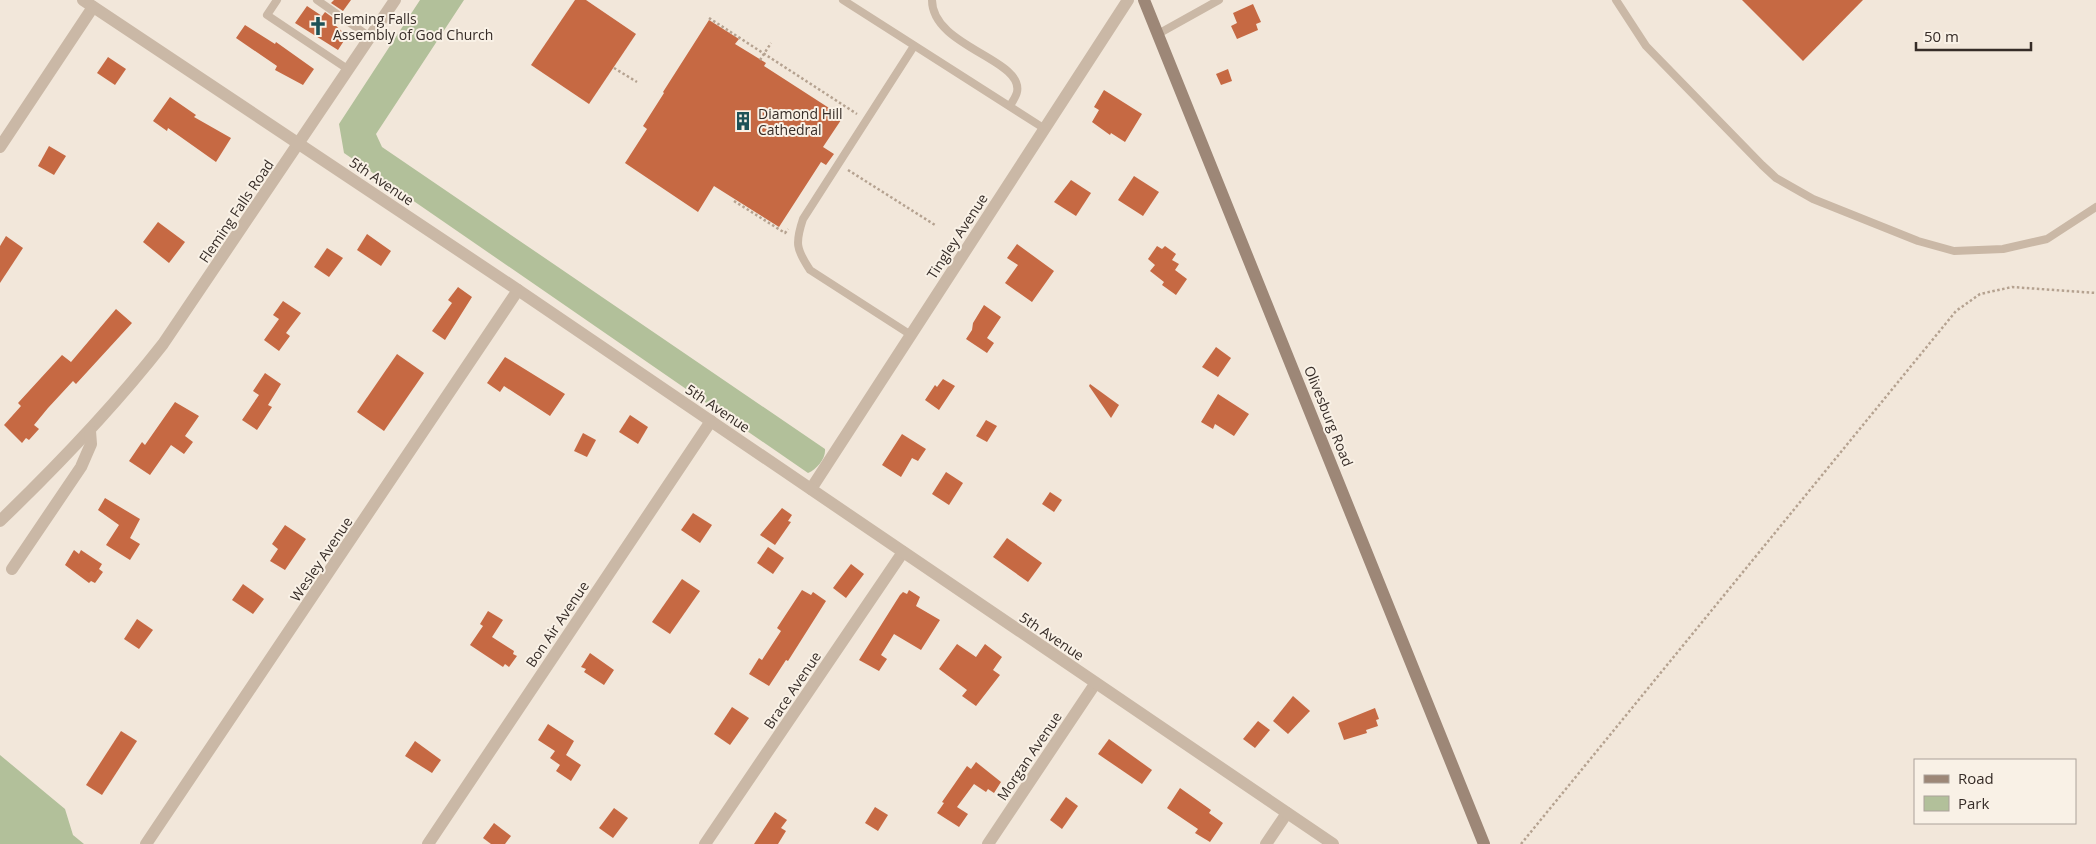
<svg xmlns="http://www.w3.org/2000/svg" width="2096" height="844" viewBox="0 0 2096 844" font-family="'Open Sans',sans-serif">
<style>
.green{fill:#b2c09a}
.building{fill:#c66943}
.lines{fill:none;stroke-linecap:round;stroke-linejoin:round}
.path{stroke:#b5a290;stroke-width:2.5;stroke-dasharray:2.5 2.5;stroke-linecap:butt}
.service{stroke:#cab8a6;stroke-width:8}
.minor{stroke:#cab8a6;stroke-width:12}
.tertiary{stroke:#cab8a6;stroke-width:12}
.secondary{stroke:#9d8777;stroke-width:12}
.labels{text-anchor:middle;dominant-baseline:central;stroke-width:4;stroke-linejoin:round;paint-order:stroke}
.poi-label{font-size:14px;fill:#362c27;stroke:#f9f1e6;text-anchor:start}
.street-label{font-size:14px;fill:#362c27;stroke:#f9f1e6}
</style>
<rect width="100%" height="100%" fill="#f2e7da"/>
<g class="green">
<path d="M420 0H464L376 134 382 147 825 449C826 458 817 469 808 473L344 153 339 124Z"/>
<polygon points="0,755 65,809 73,835 84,844 0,844"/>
</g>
<g class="building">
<polygon points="334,0 351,0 343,11 331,3"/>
<polygon points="575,0 586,0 636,34 589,104 531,65"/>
<polygon points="1742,0 1863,0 1803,61"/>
<polygon points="1253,4 1261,22 1256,24 1258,30 1237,39 1231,26 1237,23 1233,13"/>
<polygon points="307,6 322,16 325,12 336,20 334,24 347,36 338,50 295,23"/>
<polygon points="709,20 739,39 735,44 766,63 764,66 843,117 823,147 834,154 826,165 821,162 779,227 714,186 698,212 625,163 647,129 643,126 664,93 663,92"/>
<polygon points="245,25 275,44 276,42 314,69 303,85 275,70 277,66 236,38"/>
<polygon points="108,57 126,69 115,85 97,73"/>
<polygon points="1228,69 1232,81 1221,85 1216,74"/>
<polygon points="1104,90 1142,114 1125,142 1111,133 1110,135 1092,122 1099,110 1094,107"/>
<polygon points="170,97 196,115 194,117 231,138 216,162 168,128 167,131 153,121"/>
<polygon points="49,146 66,156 54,175 38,166"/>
<polygon points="1134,176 1159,192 1143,216 1118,200"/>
<polygon points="1071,180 1091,193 1076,216 1054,202"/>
<polygon points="158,222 185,242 169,263 143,242"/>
<polygon points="367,234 391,251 381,266 357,250"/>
<polygon points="6,236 23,248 0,283 0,246"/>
<polygon points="1017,244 1054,271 1032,302 1005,283 1018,265 1007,258"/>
<polygon points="1157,246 1162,249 1165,246 1176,254 1172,260 1179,264 1175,270 1187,279 1176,295 1162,285 1164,282 1150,271 1155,265 1148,259"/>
<polygon points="327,248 343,258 329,277 314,267"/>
<polygon points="458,287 472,297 445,340 432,331 452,303 448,300"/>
<polygon points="283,301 301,313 286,333 290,336 279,351 264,340 279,319 273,315"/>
<polygon points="984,305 1001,317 987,338 994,343 987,353 966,339 972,330 973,323"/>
<polygon points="116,309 132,323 76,384 73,381 48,408 34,425 39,429 29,440 26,438 22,443 4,425 21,406 18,403 62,355 71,362"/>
<polygon points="1216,347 1231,358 1218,377 1202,367"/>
<polygon points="397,354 424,373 384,431 357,412"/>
<polygon points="505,357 565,394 550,416 504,386 500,392 487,383"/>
<polygon points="265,373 281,384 268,405 272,407 257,430 242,420 259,395 253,391"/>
<polygon points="943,379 955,386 939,410 925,400 935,385 937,387"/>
<polygon points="1090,384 1119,405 1111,418 1089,386"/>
<polygon points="1218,394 1249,414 1234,436 1215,424 1213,429 1201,422"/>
<polygon points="175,402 199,416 185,436 193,442 184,454 171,445 150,475 129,461 142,442 145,445"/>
<polygon points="630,415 648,427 638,444 619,432"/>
<polygon points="986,420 997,426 987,442 976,436"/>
<polygon points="583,433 596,440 587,457 574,451"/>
<polygon points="902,434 926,449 918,461 912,458 901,477 882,465"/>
<polygon points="946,472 963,483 949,505 932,494"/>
<polygon points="1050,492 1062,500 1054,512 1042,504"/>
<polygon points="105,498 140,519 130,538 140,544 130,560 106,545 119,525 98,510"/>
<polygon points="782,508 792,515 788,521 791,522 775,545 760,535"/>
<polygon points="693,513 712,525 700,543 681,530"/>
<polygon points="285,525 306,539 285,570 270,561 278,549 272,544"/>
<polygon points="1007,538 1042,563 1028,582 993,557"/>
<polygon points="768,547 784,558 773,574 757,563"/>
<polygon points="74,550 79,554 81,550 102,564 99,569 103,572 95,583 91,581 89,583 65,565"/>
<polygon points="851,564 864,574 846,598 833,588"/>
<polygon points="682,579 700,591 670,634 652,622"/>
<polygon points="243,584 264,599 253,614 232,600"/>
<polygon points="802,590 811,595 813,592 826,601 788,661 786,660 769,686 749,674 759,658 762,660 781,631 777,628"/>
<polygon points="909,590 920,597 916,606 940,620 921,650 894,634 881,655 887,659 879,671 859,660 900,595 903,592 907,594"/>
<polygon points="488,611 503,620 492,637 514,651 513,654 517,656 509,667 505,664 503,667 470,645 483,626 480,624"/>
<polygon points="137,619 153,630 139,649 124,639"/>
<polygon points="957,644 976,657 985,644 1002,657 993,670 1000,675 976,706 962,696 967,690 939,669"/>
<polygon points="590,653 614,670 604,685 584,672 586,669 581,667"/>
<polygon points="1293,696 1310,711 1288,734 1273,721"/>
<polygon points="732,707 749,718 730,745 714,734"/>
<polygon points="1375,708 1379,719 1376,720 1378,726 1366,730 1367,733 1344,740 1338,723"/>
<polygon points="1258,721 1270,730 1255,748 1243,739"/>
<polygon points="548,724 574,741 566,755 581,765 571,781 556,771 560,765 550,758 555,751 538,740"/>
<polygon points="121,731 137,741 102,795 86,785"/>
<polygon points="1109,739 1152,770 1142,784 1098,754"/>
<polygon points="415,741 441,760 432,773 405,756"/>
<polygon points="976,762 1001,782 994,793 988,789 986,792 974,784 957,807 968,814 959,827 937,813 944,803 942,802 967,766 971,769"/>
<polygon points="1180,788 1211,810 1209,813 1223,823 1210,842 1195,833 1198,829 1167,808"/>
<polygon points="1066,797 1078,806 1062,829 1050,820"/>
<polygon points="875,807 888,815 878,831 865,823"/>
<polygon points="614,808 628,818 613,838 599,828"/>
<polygon points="775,812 787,820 781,828 786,831 778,844 754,844"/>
<polygon points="494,823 511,836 505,844 491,844 483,838"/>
</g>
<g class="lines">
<g class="path">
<polyline points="709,18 857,114"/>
<polyline points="760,60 771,43"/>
<polyline points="614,68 637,82"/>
<polyline points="848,170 935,225"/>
<polyline points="734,201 785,233 788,229"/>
<polyline points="1521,844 1956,311 1980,294 2012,287 2096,293"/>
</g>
<g class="service">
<polyline points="277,0 267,15 349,70"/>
<polyline points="317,0 370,37"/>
<polyline points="843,0 1045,129"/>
<path d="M932 0C932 47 1024 59 1017 92 1016 97 1012 102 1010 106"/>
<polyline points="1616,0 1646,46 1762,165 1776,178 1813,199 1918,241 1954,251 2003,249 2047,239 2096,207"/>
<polyline points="1158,34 1219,0"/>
<path d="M911 335 810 270C796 249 795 243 803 219L914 46"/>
</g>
<g class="minor">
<polyline points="0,147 93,7"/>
<polyline points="811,489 1128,0"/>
<path d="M0 521C58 465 113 408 163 344L395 0"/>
<polyline points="12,569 81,467 91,444 90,431"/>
<polyline points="146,844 518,290"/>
<polyline points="428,844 711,421"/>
<polyline points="705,844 903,552"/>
<polyline points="988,844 1095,684"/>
<polyline points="1266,844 1287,813"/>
</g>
<polyline class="tertiary" points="83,0 518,290 1333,844"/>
<polyline class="secondary" points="1144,0 1484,844"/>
</g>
<defs>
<g id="church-bare" transform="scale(1.5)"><path d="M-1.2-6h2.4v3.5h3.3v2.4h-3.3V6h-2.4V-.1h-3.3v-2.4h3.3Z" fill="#1d5157" stroke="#f9f1e6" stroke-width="2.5" paint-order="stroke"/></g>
<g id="building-bare" transform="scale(1.5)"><path d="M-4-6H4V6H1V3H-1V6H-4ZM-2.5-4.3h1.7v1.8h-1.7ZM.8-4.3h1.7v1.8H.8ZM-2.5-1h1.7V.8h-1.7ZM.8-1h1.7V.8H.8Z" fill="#1d5157" stroke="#f9f1e6" stroke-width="2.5" paint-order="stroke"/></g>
</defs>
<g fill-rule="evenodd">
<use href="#church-bare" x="318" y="26"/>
<use href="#building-bare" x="743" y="121"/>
</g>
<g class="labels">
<g class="poi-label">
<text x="333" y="18">Fleming Falls<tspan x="333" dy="16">Assembly of God Church</tspan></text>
<text x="758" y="113">Diamond Hill<tspan x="758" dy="16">Cathedral</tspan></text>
</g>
<g class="street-label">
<text transform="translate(382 181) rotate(34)">5th Avenue</text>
<text transform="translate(236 211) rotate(-56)">Fleming Falls Road</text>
<text transform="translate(957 236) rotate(-57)">Tingley Avenue</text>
<text transform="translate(718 408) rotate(34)">5th Avenue</text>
<text transform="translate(1329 416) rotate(68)">Olivesburg Road</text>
<text transform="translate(321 559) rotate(-56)">Wesley Avenue</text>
<text transform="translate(557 624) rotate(-56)">Bon Air Avenue</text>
<text transform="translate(1052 636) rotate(34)">5th Avenue</text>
<text transform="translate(792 690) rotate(-56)">Brace Avenue</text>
<text transform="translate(1029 756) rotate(-56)">Morgan Avenue</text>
</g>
</g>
<rect x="1914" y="759" width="162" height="65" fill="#f9f1e6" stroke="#aba29a"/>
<rect x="1924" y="775" width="25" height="8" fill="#9d8777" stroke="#aba29a"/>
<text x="1958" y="784" font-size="15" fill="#362c27">Road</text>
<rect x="1924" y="796" width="25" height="15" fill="#b2c09a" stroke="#aba29a"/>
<text x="1958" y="809" font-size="15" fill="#362c27">Park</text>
<path d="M1916 42v8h115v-8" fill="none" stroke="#362c27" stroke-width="2.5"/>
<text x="1924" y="42" font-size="15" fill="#362c27" stroke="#f9f1e6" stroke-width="4" paint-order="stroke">50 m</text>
</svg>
